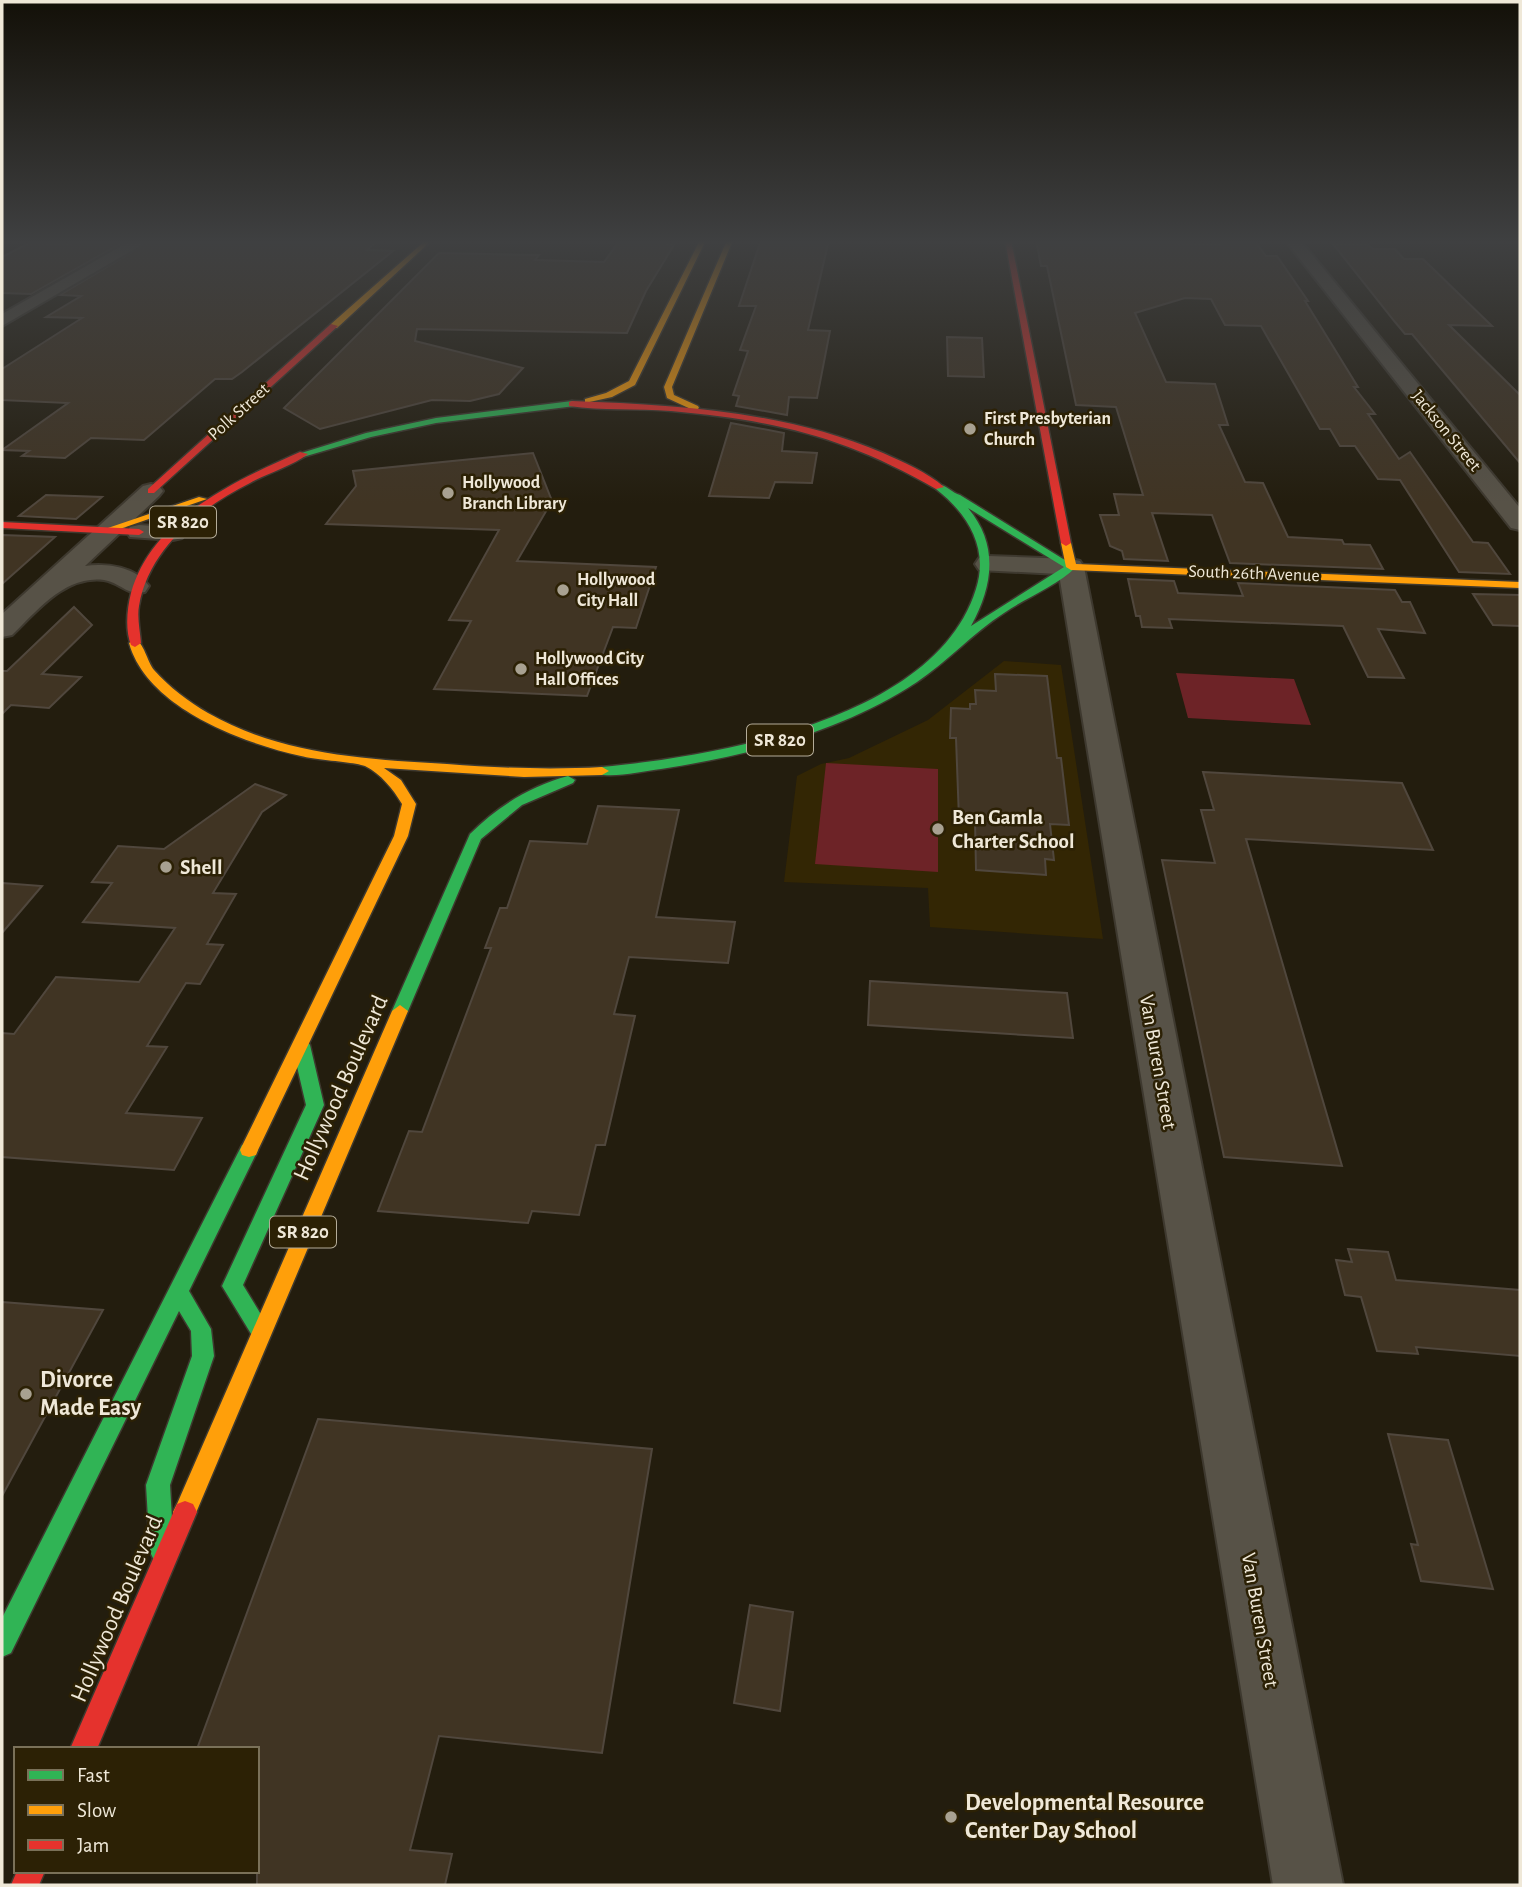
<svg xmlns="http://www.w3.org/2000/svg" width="1522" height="1887" viewBox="0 0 1522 1887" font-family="'Alegreya Sans',sans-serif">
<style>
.built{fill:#332604}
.green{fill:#6d2327}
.building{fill:#403423;stroke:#50473d;stroke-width:2}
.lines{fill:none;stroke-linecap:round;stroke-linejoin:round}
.street-casing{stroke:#3e392f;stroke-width:4}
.fast-casing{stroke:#3e392f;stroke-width:3}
.slow-casing{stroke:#3e392f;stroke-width:3}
.jam-casing{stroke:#3e392f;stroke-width:3}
.street{fill:#575247;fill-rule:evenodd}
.fast{fill:#30b455;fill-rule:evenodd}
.slow{fill:#ff9f0a;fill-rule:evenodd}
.jam{fill:#e5322d;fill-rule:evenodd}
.poi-dot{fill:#a8a191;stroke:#2c2105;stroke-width:2.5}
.labels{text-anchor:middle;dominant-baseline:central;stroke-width:5;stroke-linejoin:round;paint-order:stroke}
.far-street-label{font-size:18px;fill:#efe8d8;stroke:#2c2105}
.far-poi-label{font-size:18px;font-weight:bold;fill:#efe8d8;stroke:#2c2105;text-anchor:start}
.shield{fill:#2c2105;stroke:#b4ac99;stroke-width:2}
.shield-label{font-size:19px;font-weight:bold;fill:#efe8d8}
.poi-label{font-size:21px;font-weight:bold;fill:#efe8d8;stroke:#2c2105;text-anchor:start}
.street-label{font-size:21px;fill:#efe8d8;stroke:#2c2105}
.near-street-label{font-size:24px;fill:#efe8d8;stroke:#2c2105}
.near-poi-label{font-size:24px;font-weight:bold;fill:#efe8d8;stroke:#2c2105;text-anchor:start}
</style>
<rect width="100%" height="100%" fill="#231d0e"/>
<polygon class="built" points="1004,661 1061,665 1103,939 930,927 928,888 784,882 797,776 821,764 849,758 928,720"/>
<g class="green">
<polygon points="1176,673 1294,679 1311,725 1188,718"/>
<polygon points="826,763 938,769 938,872 815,864"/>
</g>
<g class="building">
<polygon points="78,240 127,240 31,294 2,293 2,257 29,243 70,244"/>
<polygon points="152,240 308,240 306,241 375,243 367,250 393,251 242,372 232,379 215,379 144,440 91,438 65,458 22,456 29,451 2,450 68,403 2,400 2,369 82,318 46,317 81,296 60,295"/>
<polygon points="620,240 670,240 667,244 674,245 646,291 627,333 417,329 415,341 523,368 499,394 470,401 432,400 320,429 284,408 439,253 539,255 535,260 604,262"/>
<polygon points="761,240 829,240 808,330 830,331 817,398 789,397 787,415 736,406 739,396 733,395 748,351 740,350 756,306 739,306"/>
<polygon points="1036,240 1144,240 1145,242 1221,245 1218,240 1254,240 1266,256 1277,256 1308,301 1305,301 1358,387 1354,387 1375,414 1368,414 1399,459 1410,452 1473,542 1488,543 1510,574 1459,572 1400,480 1378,479 1355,446 1340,446 1330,429 1320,429 1261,326 1225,325 1211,299 1185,298 1135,313 1166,382 1215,384 1228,425 1219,425 1245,482 1263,483 1288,537 1342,540 1344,544 1370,545 1383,569 1230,563 1212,515 1152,513 1168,561 1124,559 1122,551 1110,546 1100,515 1119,515 1114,494 1143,495 1116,407 1076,405 1047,266 1041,266"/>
<polygon points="1333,244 1368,245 1373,249 1395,249 1404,259 1423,259 1492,326 1449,325 1520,395 1520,463 1412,334 1405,334 1395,322"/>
<polygon points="947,337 982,338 984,377 948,376"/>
<polygon points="731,423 784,433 782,451 817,453 812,483 775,482 769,498 709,496"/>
<polygon points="533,453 552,501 517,561 656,567 636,628 613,627 587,696 434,689 471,621 449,620 499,530 326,524 356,486 353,471"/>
<polygon points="46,495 102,497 76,519 19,516"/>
<polygon points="2,535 55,537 2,584"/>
<polygon points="1128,579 1174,581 1178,593 1243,596 1238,583 1395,590 1402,602 1410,602 1425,633 1378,629 1404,678 1368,677 1343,626 1169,619 1172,628 1142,627 1140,616 1136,616"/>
<polygon points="1473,594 1520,595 1520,626 1493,625"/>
<polygon points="74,607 92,625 42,674 81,677 49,708 11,705 2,714 2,671 7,671"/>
<polygon points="995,674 1047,676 1057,758 1061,758 1069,825 1050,824 1054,860 1045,859 1046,875 976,870 975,820 959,819 956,738 950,738 951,708 970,709 970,704 976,704 975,690 996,691"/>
<polygon points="1203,772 1402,783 1433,850 1246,839 1342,1166 1224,1157 1162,860 1215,863 1201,810 1214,810"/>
<polygon points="255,784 286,795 262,812 213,893 236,894 207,944 223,945 200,984 186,983 147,1046 167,1047 126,1113 202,1118 174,1170 2,1157 2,1033 14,1034 56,977 139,982 175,928 83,922 112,883 92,882 118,846 164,849"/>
<polygon points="598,806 679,810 656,917 735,922 728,963 629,957 614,1014 635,1016 605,1145 596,1145 579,1215 532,1211 528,1223 378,1211 409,1131 422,1132 491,948 485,948 500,908 507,908 530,841 587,844"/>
<polygon points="2,883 42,886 2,933"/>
<polygon points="870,981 1067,993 1073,1038 868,1025"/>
<polygon points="1348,1249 1388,1252 1396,1280 1520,1290 1520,1356 1416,1347 1418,1354 1377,1351 1361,1297 1345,1295 1336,1260 1352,1262"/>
<polygon points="2,1302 103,1310 2,1496"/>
<polygon points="318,1419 652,1449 602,1753 439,1736 410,1850 452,1854 445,1885 257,1885 257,1749 197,1749"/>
<polygon points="1388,1434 1448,1440 1493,1589 1421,1581 1411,1544 1418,1545"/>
<polygon points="750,1605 793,1612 780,1711 734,1703"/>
</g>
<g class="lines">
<g class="street-casing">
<g id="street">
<polygon points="132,240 150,240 2,326 2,314"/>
<polygon points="1285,240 1300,240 1520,508 1520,530 1511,528"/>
<path d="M151 484 159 486 163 491 159 496 85 566C107 563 136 567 149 586L145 592C127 596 121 583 104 580 65 575 37 611 12 635L2 637V614L143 486Z"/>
<polygon points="139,525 182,528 185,533 182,538 173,540 130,537 127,532 130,527"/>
<polygon points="988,556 1071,559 1080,561 1084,567 1343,1885 1273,1885 1059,574 979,570 975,564 979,558"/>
</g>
</g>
<g class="fast-casing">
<g id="fast">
<polygon points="572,401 575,402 575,406 436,423 371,437 303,457 298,454 366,433 436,418"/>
<path d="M936 485C945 483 952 493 960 495L1076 567C1057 586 1027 597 1004 613 973 633 948 661 917 682 841 732 750 755 661 769 642 771 616 778 597 774V768L602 767C718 756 936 719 976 589 989 548 968 514 936 489ZM968 508 1064 567 971 626C993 586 999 545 968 508Z"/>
<path d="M568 776 575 780 573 783 522 805 481 839 408 1011 400 1017 394 1015 392 1011 470 834C497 807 530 786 568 776Z"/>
<polygon points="301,1039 307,1041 310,1045 324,1105 243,1285 271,1331 267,1337 260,1340 253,1337 222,1286 306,1105 292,1045 295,1041"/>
<polygon points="249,1143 256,1145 258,1150 189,1291 211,1329 214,1356 170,1485 174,1552 170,1560 162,1564 154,1560 150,1552 146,1485 192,1356 191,1331 179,1311 11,1653 2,1657 2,1618 242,1145"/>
</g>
</g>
<g class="slow-casing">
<g id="slow">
<polygon points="426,240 432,240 337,328 331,328 331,324"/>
<polygon points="700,240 706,240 635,385 612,397 585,403 585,399 606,393 629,381"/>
<polygon points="727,240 733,240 672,387 674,395 698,406 699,408 695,411 667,398 664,387"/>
<polygon points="199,497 207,499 111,532 102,530"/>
<polygon points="1066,540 1071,543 1076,564 1520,582 1520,588 1071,570 1066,567 1061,543"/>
<path d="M135 639C144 643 147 661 154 670 169 687 189 702 208 713 282 755 365 759 447 764 499 768 550 770 602 767L609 771 602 775 524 777 384 768 401 780 416 804 408 836 258 1150 256 1155 249 1157 242 1155 240 1150 394 836 402 804C393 789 381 774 365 766 354 762 316 760 301 756 243 743 147 708 129 643Z"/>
<polygon points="400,1005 408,1011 193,1520 185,1523 177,1520 173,1512 177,1504 392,1011"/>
</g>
</g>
<g class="jam-casing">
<g id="jam">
<polygon points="1005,240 1011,240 1071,543 1066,546 1061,543"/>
<polygon points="331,324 338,326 154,493 148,493 148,489"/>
<path d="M572 401C678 405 784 411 883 453 903 462 927 472 944 487L936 489C846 437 774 420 671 411 637 408 602 411 569 406V402Z"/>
<path d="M300 452 308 454C292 466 268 473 250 483 200 508 149 548 139 606 137 617 140 631 141 643L135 647 131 645C125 630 127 609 131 593 152 518 235 481 300 452Z"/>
<polygon points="2,522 139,529 144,532 139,535 2,528"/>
<polygon points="185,1501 193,1504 197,1512 97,1749 70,1749 177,1504"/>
<polygon points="17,1871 45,1871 39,1885 11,1885"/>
</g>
</g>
<use href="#street" class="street"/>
<use href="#fast" class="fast"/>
<use href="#slow" class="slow"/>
<use href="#jam" class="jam"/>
</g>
<linearGradient id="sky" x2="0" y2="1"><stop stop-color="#131008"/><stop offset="0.48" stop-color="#3f4041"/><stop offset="1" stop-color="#3f4041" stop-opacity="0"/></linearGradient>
<rect width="1522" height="504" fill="url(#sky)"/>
<g class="poi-dot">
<circle cx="970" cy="429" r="7"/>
<circle cx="448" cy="493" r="7"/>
<circle cx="563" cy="590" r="7"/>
<circle cx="521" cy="669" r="7"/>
<circle cx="938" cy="829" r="7"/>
<circle cx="166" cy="867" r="7"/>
<circle cx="26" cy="1394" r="7"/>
<circle cx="951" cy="1817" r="7"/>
</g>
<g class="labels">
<g class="far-street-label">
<text transform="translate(239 412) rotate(-42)">Polk Street</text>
<text transform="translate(1446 431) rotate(51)">Jackson Street</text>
<text transform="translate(1254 574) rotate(2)">South 26th Avenue</text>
</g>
<g class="far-poi-label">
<text x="984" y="419">First Presbyterian<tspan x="984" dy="21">Church</tspan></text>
<text x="462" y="483">Hollywood<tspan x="462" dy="21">Branch Library</tspan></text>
<text x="577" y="580">Hollywood<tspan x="577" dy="21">City Hall</tspan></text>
<text x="535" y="659">Hollywood City<tspan x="535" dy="21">Hall Offices</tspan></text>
</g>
<g class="shield">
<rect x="150" y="506.5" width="66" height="31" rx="5"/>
<rect x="747" y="724.5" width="66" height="31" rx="5"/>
<rect x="270" y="1216.5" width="66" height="31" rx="5"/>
</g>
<g class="shield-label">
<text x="183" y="522">SR 820</text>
<text x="780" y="740">SR 820</text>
<text x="303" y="1232">SR 820</text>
</g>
<g class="poi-label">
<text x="952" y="817">Ben Gamla<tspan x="952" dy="24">Charter School</tspan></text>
<text x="180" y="867">Shell</text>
</g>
<g class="street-label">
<text transform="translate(1158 1062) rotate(80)">Van Buren Street</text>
<text transform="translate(1260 1620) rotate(80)">Van Buren Street</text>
</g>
<g class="near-street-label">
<text transform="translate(341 1088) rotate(-66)">Hollywood Boulevard</text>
<text transform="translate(117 1609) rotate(-67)">Hollywood Boulevard</text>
</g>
<g class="near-poi-label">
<text x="40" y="1380">Divorce<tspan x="40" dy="28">Made Easy</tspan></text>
<text x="965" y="1803">Developmental Resource<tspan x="965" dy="28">Center Day School</tspan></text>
</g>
</g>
<rect width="1522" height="1887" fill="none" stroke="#efe8d8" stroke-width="7"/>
<rect x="14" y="1747" width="245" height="126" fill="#2c2105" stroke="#7a7159" stroke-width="2"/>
<rect x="28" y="1770" width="35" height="10" fill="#30b455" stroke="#7a7159" stroke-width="2"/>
<text x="77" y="1782" font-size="21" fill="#efe8d8">Fast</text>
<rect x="28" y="1805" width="35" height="10" fill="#ff9f0a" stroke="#7a7159" stroke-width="2"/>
<text x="77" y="1817" font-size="21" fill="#efe8d8">Slow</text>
<rect x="28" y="1840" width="35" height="10" fill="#e5322d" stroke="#7a7159" stroke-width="2"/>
<text x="77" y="1852" font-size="21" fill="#efe8d8">Jam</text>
</svg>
